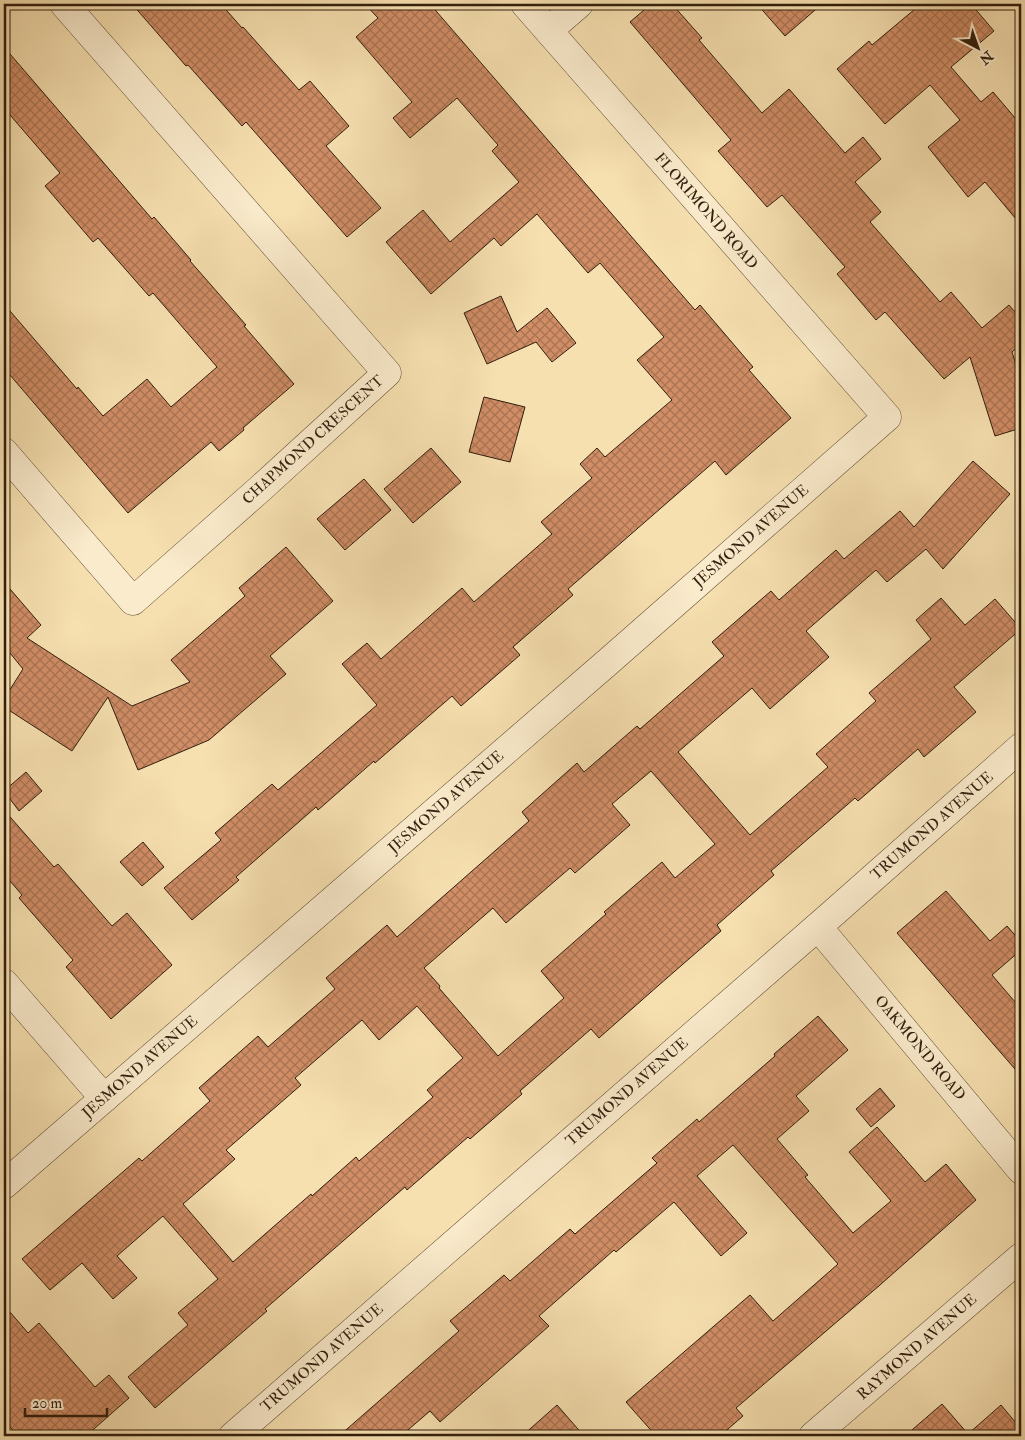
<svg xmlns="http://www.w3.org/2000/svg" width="1025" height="1440" viewBox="0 0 1025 1440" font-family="'IM FELL Double Pica',serif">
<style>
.building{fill:url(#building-cross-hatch);stroke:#311e0e;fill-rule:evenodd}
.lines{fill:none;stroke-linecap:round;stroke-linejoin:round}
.minor-casing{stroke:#624e36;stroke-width:29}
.minor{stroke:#faebcc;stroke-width:28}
.labels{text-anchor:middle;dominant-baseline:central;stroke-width:4;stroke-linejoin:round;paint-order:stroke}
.street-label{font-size:15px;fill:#311e0e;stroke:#faebcc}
</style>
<defs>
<pattern id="building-cross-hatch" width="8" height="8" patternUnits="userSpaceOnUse" patternTransform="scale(1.25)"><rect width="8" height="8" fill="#d08d66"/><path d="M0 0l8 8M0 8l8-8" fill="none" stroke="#a97352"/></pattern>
</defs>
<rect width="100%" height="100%" fill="#f7e0b0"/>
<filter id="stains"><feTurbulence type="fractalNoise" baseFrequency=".004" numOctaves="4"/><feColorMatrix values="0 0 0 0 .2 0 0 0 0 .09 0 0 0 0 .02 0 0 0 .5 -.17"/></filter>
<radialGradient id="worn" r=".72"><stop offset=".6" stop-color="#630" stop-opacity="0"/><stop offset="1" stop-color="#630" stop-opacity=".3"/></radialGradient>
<g class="building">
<polygon points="132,4 221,4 242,28 243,27 299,90 310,81 349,126 326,146 381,208 347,237 246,122 242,126 188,65 186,66"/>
<polygon points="365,4 430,4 695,310 700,305 753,367 749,370 791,418 726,475 715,461 568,589 573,595 513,647 520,655 461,706 452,696 375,763 374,761 318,810 316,807 236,877 239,880 192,920 164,888 221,840 215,833 272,784 278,790 377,705 342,664 367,643 381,659 462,588 474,602 552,534 541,522 592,478 580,464 597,448 605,457 672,400 637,360 664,337 600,263 588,273 537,214 501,246 494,238 431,294 386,242 423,210 450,242 519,182 492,151 498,145 457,98 410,138 393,118 412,102 356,37 378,18"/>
<polygon points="651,4 672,4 702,38 699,40 762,113 789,89 845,153 863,137 881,159 855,182 881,212 870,222 940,302 951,292 982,328 1009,305 1021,319 1021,344 1012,352 1021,381 1021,428 995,436 970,357 944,379 885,312 876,320 837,274 845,267 782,195 767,207 718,151 731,140 630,22"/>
<polygon points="757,4 822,4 785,36"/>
<polygon points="921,4 971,4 994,31 951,67 981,102 993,92 1021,125 1021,225 985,182 968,197 928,147 960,120 930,85 885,124 837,69 869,41 872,45"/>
<polygon points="4,47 152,219 154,217 191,260 190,261 246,325 244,326 294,384 243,428 244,430 219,451 211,442 128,513 4,368 4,304 77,389 78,387 103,416 147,379 171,407 217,367 153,293 149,296 98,238 93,242 45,186 60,173 4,108"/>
<polygon points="501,296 517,332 547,308 576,343 552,362 536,342 487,364 464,313"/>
<polygon points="484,397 525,407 510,462 469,452"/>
<polygon points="431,448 461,482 413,523 384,489"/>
<path d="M973 461 1010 494 943 569 926 549 887 582 876 570 806 631 829 657 770 709 752 688 678 752 750 835 828 767 816 754 876 701 869 693 931 639 916 620 941 598 965 625 995 599 1021 629 954 687 976 712 924 757 918 749 858 801 855 798 771 871 774 875 717 925 721 931 659 985 599 1038 591 1029 520 1091 522 1094 470 1139 468 1137 407 1190 405 1187 265 1309 267 1311 155 1408 128 1377 188 1325 178 1313 218 1279 163 1216 117 1256 137 1278 113 1299 82 1263 50 1290 22 1259 139 1158 142 1161 210 1101 199 1088 258 1036 268 1047 335 989 326 978 387 925 397 937 529 821 522 812 577 763 584 772 637 726 640 729 724 656 712 642 771 591 779 600 836 550 844 559 900 511 914 527ZM651 771 715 844 675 878 662 862 604 912 606 914 541 971 564 998 498 1056 439 988 440 986 424 968 493 908 506 923 570 868 575 873 630 825 612 804ZM417 1006 463 1058 427 1090 433 1097 359 1161 356 1157 312 1196 311 1194 233 1262 183 1204 235 1159 226 1150 301 1085 295 1078 362 1020 379 1040Z"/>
<polygon points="364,479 391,510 345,550 317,519"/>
<polygon points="286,547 333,601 270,656 286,674 209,740 138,770 108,697 72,751 4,707 4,699 23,669 10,653 4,658 4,582 41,625 27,638 132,706 190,682 171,660 245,596 239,588"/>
<polygon points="26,772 42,791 19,811 4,791"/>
<polygon points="4,810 54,867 58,864 112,926 127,913 172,965 111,1019 66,967 73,960 19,898 22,895 4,874"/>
<polygon points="143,842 164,867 142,886 120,862"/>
<polygon points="946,891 990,941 1007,926 1021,942 1021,950 992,975 1021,1009 1021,1076 897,933"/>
<polygon points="818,1016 848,1050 796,1096 809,1111 777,1139 808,1175 805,1177 853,1233 891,1201 849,1152 877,1127 925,1182 946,1164 976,1200 880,1285 736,1408 743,1416 720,1436 656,1436 626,1402 750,1295 773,1321 838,1264 733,1145 697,1176 747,1233 721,1256 674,1202 616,1252 614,1250 539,1316 549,1326 440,1422 430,1411 401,1436 339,1436 459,1331 450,1321 504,1275 510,1281 570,1229 575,1234 657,1163 652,1158 697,1119 699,1122 775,1056 774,1054"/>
<polygon points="880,1088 895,1106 871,1127 856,1109"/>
<polygon points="4,1305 28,1333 39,1323 95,1387 109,1375 129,1398 86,1436 18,1436 4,1420"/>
<polygon points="942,1404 968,1434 1001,1405 1021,1429 1021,1436 905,1436"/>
<polygon points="557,1405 584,1436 522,1436"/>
</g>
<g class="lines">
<g class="minor-casing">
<g id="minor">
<polyline points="549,30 579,4"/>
<polyline points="4,452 133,601 261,488 387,373 64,4"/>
<polyline points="818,927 1021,1170"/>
<polyline points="4,983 104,1098"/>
<polyline points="4,1185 609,661 887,417 525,4"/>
<polyline points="233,1436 830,916 1021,747"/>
<polyline points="813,1436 1021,1257"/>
</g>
</g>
<use href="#minor" class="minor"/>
</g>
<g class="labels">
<g class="street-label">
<text transform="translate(706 211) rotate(49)">FLORIMOND ROAD</text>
<text transform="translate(313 440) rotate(-42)">CHAPMOND CRESCENT</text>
<text transform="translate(751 536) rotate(-41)">JESMOND AVENUE</text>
<text transform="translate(446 802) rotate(-41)">JESMOND AVENUE</text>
<text transform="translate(932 826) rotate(-41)">TRUMOND AVENUE</text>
<text transform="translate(920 1048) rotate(50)">OAKMOND ROAD</text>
<text transform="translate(140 1067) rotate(-41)">JESMOND AVENUE</text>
<text transform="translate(627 1092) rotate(-41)">TRUMOND AVENUE</text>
<text transform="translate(917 1347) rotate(-41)">RAYMOND AVENUE</text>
<text transform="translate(322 1358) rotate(-41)">TRUMOND AVENUE</text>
</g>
</g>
<rect width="1025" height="1440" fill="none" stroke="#f7e0b0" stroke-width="20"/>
<rect x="5" y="5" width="1015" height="1430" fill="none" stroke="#311e0e" stroke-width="2.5"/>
<rect x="10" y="10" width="1005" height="1420" fill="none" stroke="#311e0e"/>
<g transform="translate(978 48) rotate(139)" stroke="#faebcc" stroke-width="4" paint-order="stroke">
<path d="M0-4L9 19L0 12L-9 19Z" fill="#311e0e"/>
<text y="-8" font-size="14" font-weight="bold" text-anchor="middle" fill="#311e0e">N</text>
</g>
<path d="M25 1408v8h82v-8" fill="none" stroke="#311e0e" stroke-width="2.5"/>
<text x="32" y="1408" font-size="15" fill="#311e0e" stroke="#faebcc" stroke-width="4" paint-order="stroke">20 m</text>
<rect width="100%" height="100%" filter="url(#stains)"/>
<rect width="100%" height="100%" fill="url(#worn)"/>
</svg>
